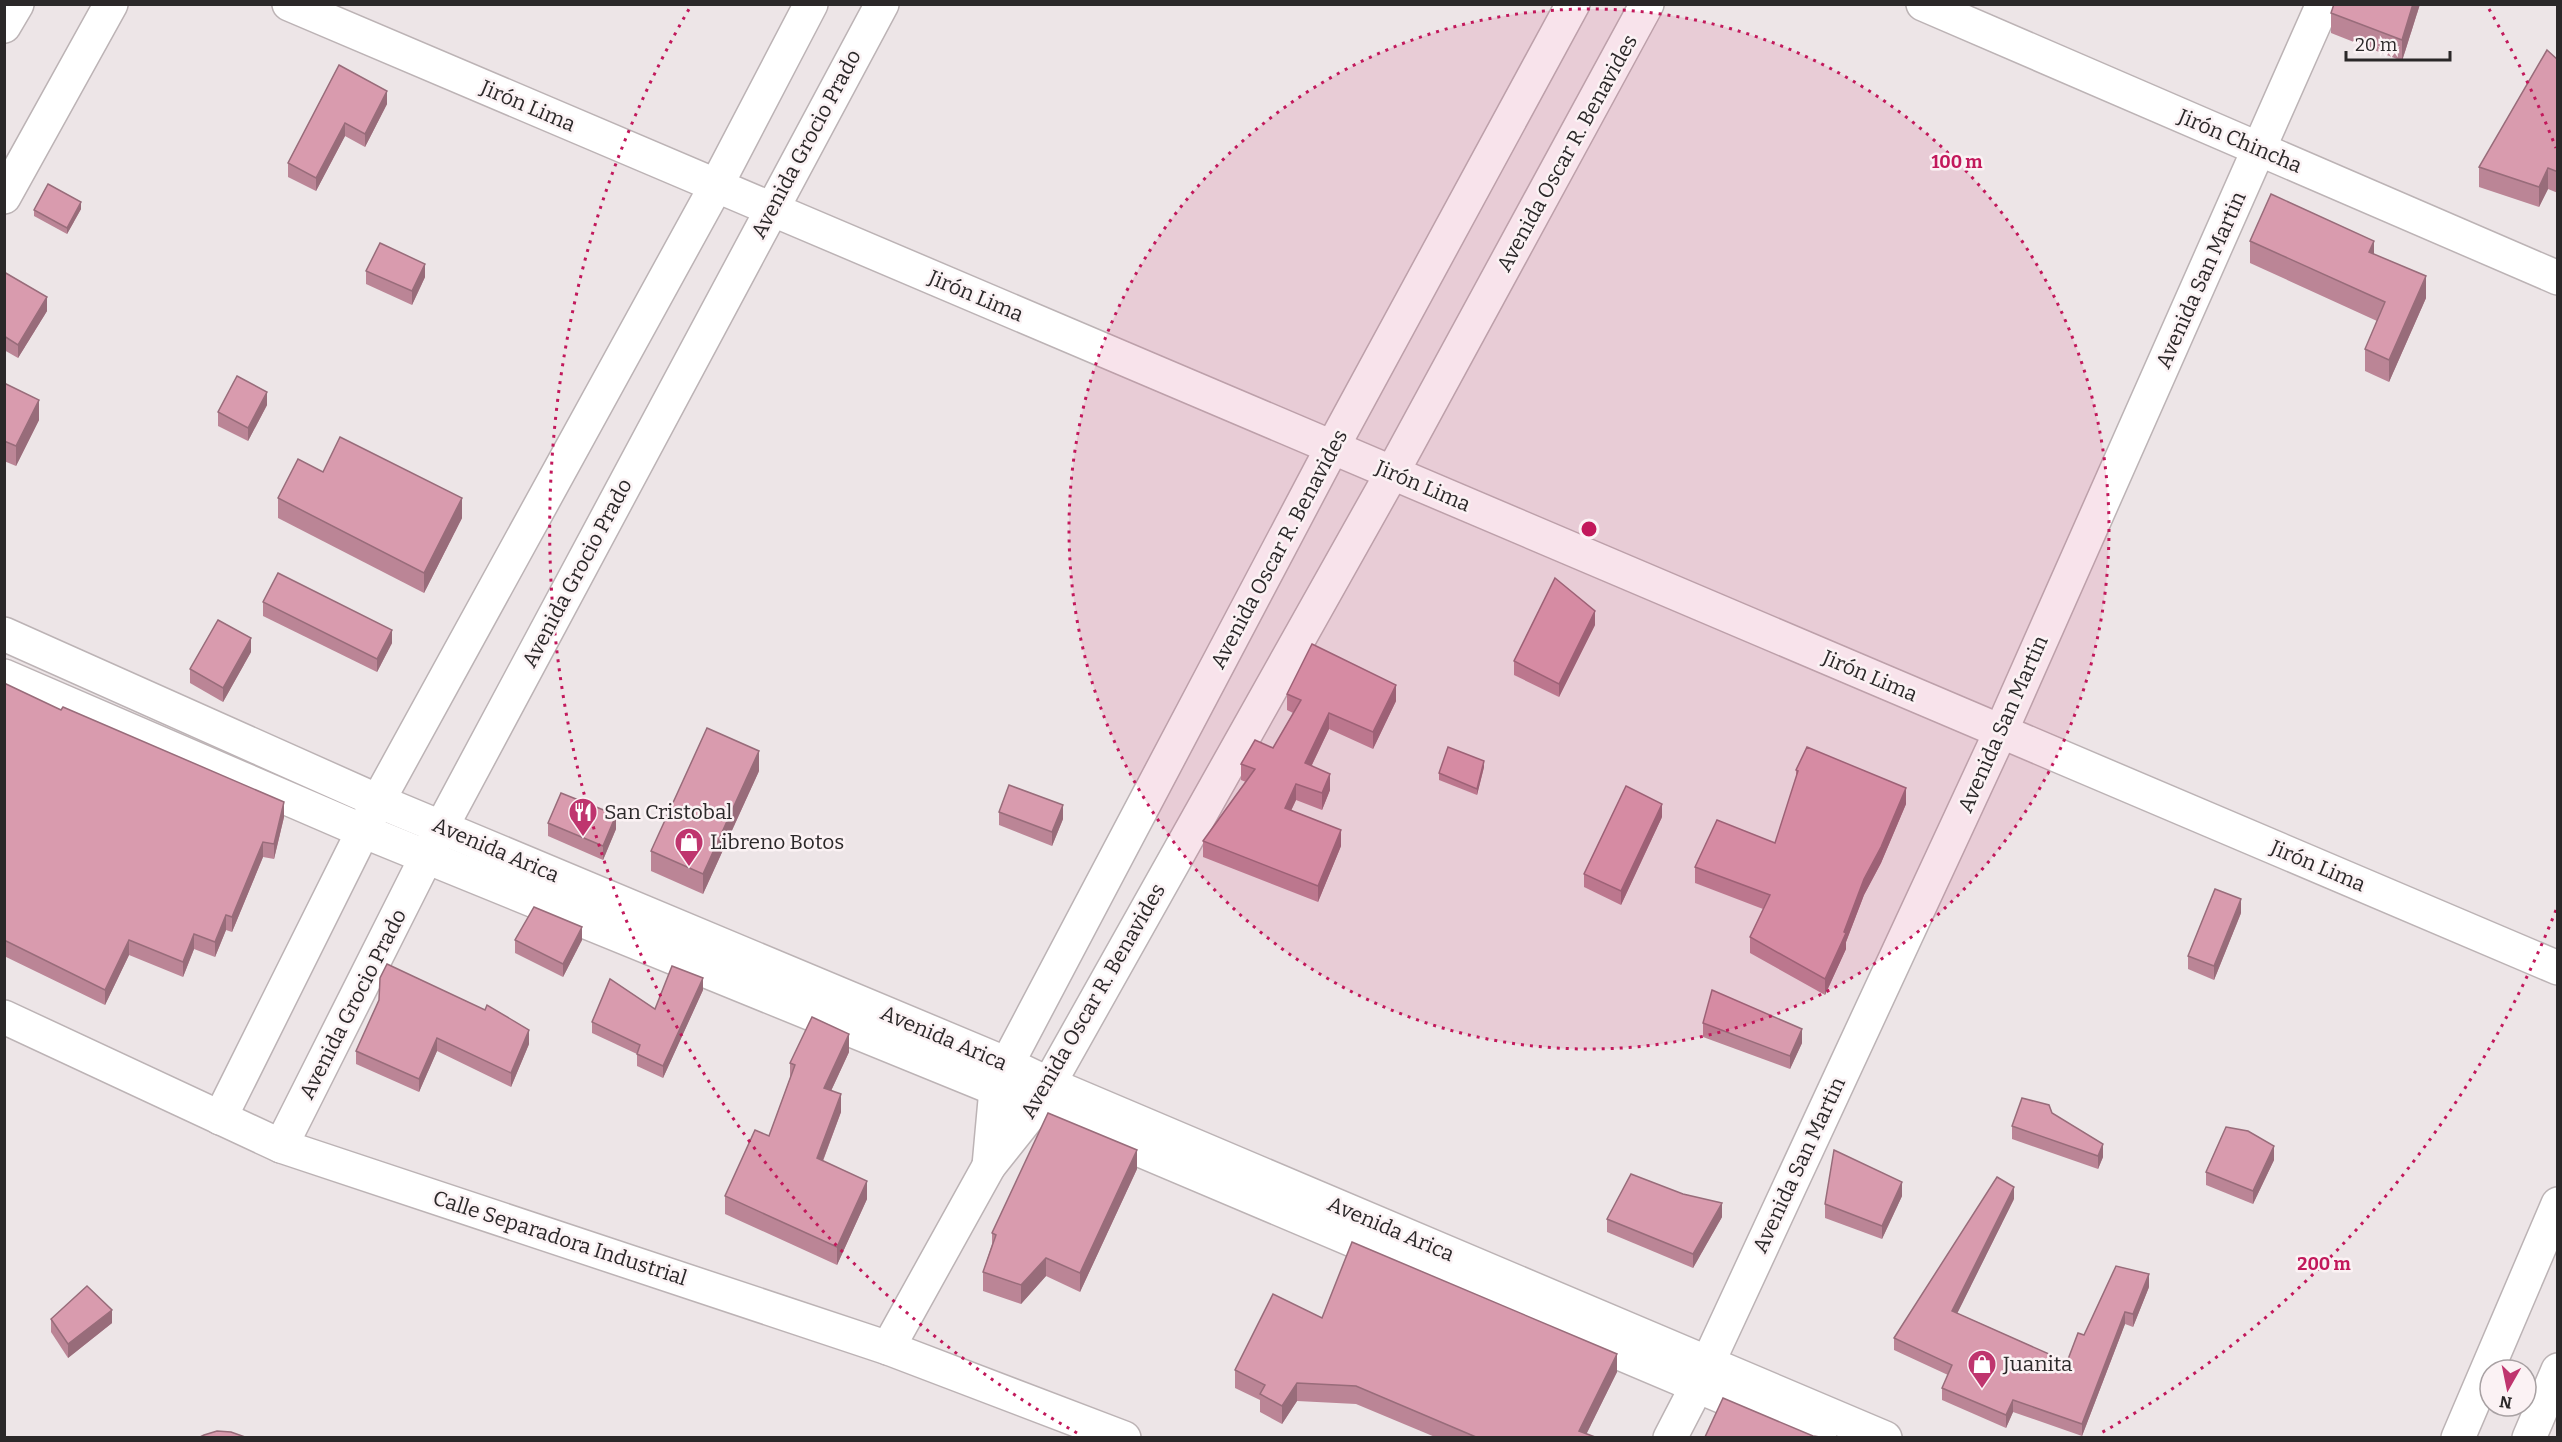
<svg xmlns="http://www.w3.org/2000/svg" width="2562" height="1442" viewBox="0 0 2562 1442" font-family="Bitter,serif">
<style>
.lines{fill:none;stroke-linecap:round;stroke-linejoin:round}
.minor-casing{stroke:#bcb3b5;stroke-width:36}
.tertiary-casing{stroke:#bcb3b5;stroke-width:36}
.primary-casing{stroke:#bcb3b5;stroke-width:36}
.minor{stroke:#fff;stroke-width:33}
.tertiary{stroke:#fff;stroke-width:33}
.primary{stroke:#fff;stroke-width:33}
.wall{fill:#bb8596}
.shaded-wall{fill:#986c7a}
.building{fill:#d99bae;stroke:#986c7a;stroke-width:1.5}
.ring{fill:none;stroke:#c2185b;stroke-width:3;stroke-dasharray:3 6}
.labels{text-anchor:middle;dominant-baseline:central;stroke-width:5;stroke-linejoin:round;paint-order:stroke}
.street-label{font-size:21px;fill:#2b2829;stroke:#fbf2f4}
.poi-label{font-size:21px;fill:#2b2829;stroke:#fbf2f4;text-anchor:start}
.centre{fill:#c2185b;stroke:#fbf2f4;stroke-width:3}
.ring-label{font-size:18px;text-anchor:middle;font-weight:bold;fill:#c2185b;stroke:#fbf2f4;stroke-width:5;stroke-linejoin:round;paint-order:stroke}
</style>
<rect width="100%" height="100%" fill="#ede5e7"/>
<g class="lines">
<g class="minor-casing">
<g id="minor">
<polyline points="1923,4 2558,278"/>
<polyline points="4,1017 281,1146 888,1348 1124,1438"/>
<polyline points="220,1118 378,801 716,186 811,4"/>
<polyline points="281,1146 441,828 882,4"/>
<polyline points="989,1166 996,1089 1007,1064 1332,448 1573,4"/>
<polyline points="888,1348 989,1166 1036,1107 1392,473 1647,4"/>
<polyline points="1670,1438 1698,1384 2001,731 2323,4"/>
</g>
</g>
<g class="tertiary-casing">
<g id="tertiary">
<polyline points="289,4 2558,968"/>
<polyline points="4,26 17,4"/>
<polyline points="4,197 111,4"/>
<polyline points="4,634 378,801 1007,1064 1049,1084 1885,1438"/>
<polyline points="4,676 363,831 996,1089 1820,1438"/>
</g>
</g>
<g class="primary-casing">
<g id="primary">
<polyline points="2458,1438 2558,1204"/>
<polyline points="2529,1438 2558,1370"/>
</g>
</g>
<use href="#minor" class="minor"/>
<use href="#tertiary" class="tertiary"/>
<use href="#primary" class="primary"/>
</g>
<g class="wall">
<polygon points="2334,4 2420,4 2402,61 2331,33 2331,13"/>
<polygon points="2558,60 2558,193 2548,189 2539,207 2479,187 2479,167"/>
<polygon points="339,65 387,104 365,147 345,136 316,191 288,177 288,163"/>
<polygon points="81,209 67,234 34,216 34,210"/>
<polygon points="2250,241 2374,254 2426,298 2389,382 2365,371 2365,349 2377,321 2250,263"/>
<polygon points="366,271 425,277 412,305 366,284"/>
<polygon points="4,272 47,311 18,358 4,350"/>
<polygon points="4,383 39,420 16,466 4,461"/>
<polygon points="267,405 248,441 218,426 218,412"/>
<polygon points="323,472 462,518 424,593 278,518 278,498"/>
<polygon points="263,602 392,643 377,672 263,616"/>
<polygon points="1595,625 1559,697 1514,675 1514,661"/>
<polygon points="251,652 223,702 190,683 190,669"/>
<polygon points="4,683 284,817 274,859 263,857 232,932 226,930 215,957 194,949 183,977 129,955 105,1005 4,956"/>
<polygon points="1287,694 1396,701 1373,749 1329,729 1312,765 1330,790 1322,810 1296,800 1291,810 1341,846 1318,902 1203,857 1203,841 1246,782 1241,780 1241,764 1273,748 1293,713 1287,710"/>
<polygon points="1484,767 1477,795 1439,780 1439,773"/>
<polygon points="1796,770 1906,804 1881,863 1864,895 1846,942 1846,949 1825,995 1750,953 1750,937 1763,909 1695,883 1695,867 1775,843 1796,778"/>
<polygon points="759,771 703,894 651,871 651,851"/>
<polygon points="999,812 1063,819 1052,846 999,825"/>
<polygon points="1662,817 1621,905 1584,887 1584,874"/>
<polygon points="548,823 616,829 603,860 548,836"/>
<polygon points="2241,913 2214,980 2188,969 2188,956"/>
<polygon points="515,940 582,940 563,977 515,953"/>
<polygon points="703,990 663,1078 637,1066 637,1054 592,1033 592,1022 655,1009"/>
<polygon points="379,1000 529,1044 511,1087 437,1051 419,1092 356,1064 356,1051"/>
<polygon points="1703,1023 1802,1043 1790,1069 1703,1037"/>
<polygon points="849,1052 831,1091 841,1112 823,1161 867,1199 837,1265 725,1214 725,1196 769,1136 790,1078 790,1063"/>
<polygon points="2052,1113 2103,1157 2098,1169 2012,1139 2012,1126"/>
<polygon points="2274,1160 2253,1204 2206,1185 2206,1172"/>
<polygon points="1137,1169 1080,1292 1046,1276 1021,1304 983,1291 983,1272 992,1244 992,1233"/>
<polygon points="1902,1196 1882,1239 1825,1218 1825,1204"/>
<polygon points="2014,1199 1957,1313 2067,1362 2084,1335 2149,1287 2133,1327 2125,1324 2082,1436 2013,1412 2006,1428 1942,1400 1942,1388 1948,1375 1894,1350 1894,1338"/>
<polygon points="1722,1217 1693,1268 1607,1232 1607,1219"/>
<polygon points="1322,1318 1617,1372 1586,1434 1595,1437 1435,1437 1356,1404 1297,1401 1282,1424 1260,1412 1260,1400 1235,1388 1235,1370"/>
<polygon points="51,1319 112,1323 68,1358 51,1332"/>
</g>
<g class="shaded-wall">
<polygon points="2413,4 2420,4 2402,61 2402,40"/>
<polygon points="387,91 387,104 365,147 365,134"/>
<polygon points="345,123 345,136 316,191 316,178"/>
<polygon points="2548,168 2548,189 2539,207 2539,187"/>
<polygon points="81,202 81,209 67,234 67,228"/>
<polygon points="2374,241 2374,263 2369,252"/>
<polygon points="425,264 425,277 412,305 412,291"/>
<polygon points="2426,276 2426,298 2389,382 2389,360"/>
<polygon points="47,297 47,311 18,358 18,345"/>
<polygon points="267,392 267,405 248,441 248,428"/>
<polygon points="39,400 39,420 16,466 16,446"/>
<polygon points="462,498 462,518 424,593 424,573"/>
<polygon points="1595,611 1595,625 1559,697 1559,684"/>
<polygon points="392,630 392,643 377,672 377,659"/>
<polygon points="251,638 251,652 223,702 223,688"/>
<polygon points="1396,685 1396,701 1373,749 1373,732"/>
<polygon points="1329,713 1329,729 1305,779 1305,763"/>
<polygon points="759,751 759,771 703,894 703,874"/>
<polygon points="1484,761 1484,767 1477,795 1477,789"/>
<polygon points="1330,774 1330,790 1322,810 1322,793"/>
<polygon points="1296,784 1296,800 1285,824 1285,808"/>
<polygon points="1906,788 1906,804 1881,863 1864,895 1846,942 1846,949 1825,995 1825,979 1864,879"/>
<polygon points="284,802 284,817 274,859 274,844"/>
<polygon points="1662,804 1662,817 1621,905 1621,891"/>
<polygon points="1063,805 1063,819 1052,846 1052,832"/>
<polygon points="616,815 616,829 603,860 603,846"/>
<polygon points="1341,830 1341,846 1318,902 1318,886"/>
<polygon points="263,842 263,857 232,932 232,917"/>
<polygon points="2241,899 2241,913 2214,980 2214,966"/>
<polygon points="226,915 226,930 215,957 215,942"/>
<polygon points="582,927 582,940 563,977 563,964"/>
<polygon points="194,934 194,949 183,977 183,962"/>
<polygon points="129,940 129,955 105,1005 105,990"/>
<polygon points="703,978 703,990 663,1078 663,1066"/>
<polygon points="1802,1029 1802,1043 1790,1069 1790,1056"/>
<polygon points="529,1030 529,1044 511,1087 511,1073"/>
<polygon points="849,1034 849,1052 824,1106 824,1088"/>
<polygon points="437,1038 437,1051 419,1092 419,1079"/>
<polygon points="841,1094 841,1112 817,1176 817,1158"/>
<polygon points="2103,1144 2103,1157 2098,1169 2098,1156"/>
<polygon points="2274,1146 2274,1160 2253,1204 2253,1191"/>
<polygon points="1137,1150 1137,1169 1080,1292 1080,1273"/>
<polygon points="867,1181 867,1199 837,1265 837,1247"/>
<polygon points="1902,1182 1902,1196 1882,1239 1882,1226"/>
<polygon points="2014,1187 2014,1199 1952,1324 1952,1311"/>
<polygon points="1722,1203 1722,1217 1693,1268 1693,1254"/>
<polygon points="1046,1258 1046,1276 1021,1304 1021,1285"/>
<polygon points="2149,1274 2149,1287 2133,1327 2133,1314"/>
<polygon points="112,1310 112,1323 68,1358 68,1344"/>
<polygon points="2125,1312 2125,1324 2082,1436 2082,1424"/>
<polygon points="1617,1354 1617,1372 1585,1437 1579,1431"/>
<polygon points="1297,1383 1297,1401 1282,1424 1282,1406"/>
<polygon points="2013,1400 2013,1412 2006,1428 2006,1415"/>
</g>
<g class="building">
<polygon points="2334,4 2413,4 2402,40 2331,13"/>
<polygon points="2547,50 2558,60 2558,172 2548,168 2539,187 2479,167"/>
<polygon points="339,65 387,91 365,134 345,123 316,178 288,163"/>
<polygon points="48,184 81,202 67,228 34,210"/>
<polygon points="2271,194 2374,241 2369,252 2426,276 2389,360 2365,349 2385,302 2250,241"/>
<polygon points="380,243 425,264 412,291 366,271"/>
<polygon points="4,272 47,297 18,345 4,336"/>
<polygon points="237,376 267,392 248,428 218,412"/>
<polygon points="4,383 39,400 16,446 4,441"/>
<polygon points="340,437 462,498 424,573 278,498 298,459 323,472"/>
<polygon points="278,573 392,630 377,659 263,602"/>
<polygon points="1555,578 1595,611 1559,684 1514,661"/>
<polygon points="218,620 251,638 223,688 190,669"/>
<polygon points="1312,644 1396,685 1373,732 1329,713 1305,763 1330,774 1322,793 1296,784 1285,808 1341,830 1318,886 1203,841 1255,769 1241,764 1255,740 1273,748 1301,700 1287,694"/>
<polygon points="4,683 61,710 63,707 284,802 274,844 263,842 232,917 226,915 215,942 194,934 183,962 129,940 105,990 4,940"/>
<polygon points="707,728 759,751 703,874 651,851"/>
<polygon points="1448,747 1484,761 1477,789 1439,773"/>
<polygon points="1807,747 1906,788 1881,847 1864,879 1844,932 1846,933 1825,979 1750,937 1770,895 1695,867 1717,820 1775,843 1798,771 1796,770"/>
<polygon points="1009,785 1063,805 1052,832 999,812"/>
<polygon points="1626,786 1662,804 1621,891 1584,874"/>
<polygon points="561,793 616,815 603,846 548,823"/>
<polygon points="2215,889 2241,899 2214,966 2188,956"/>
<polygon points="534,907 582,927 563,964 515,940"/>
<polygon points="387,964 485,1010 487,1005 529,1030 511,1073 437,1038 419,1079 356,1051 379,1000 380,978"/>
<polygon points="672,966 703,978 663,1066 637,1054 640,1045 592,1022 610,979 655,1009"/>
<polygon points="1712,990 1802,1029 1790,1056 1703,1023"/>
<polygon points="812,1017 849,1034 824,1088 841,1094 817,1158 867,1181 837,1247 725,1196 755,1130 769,1136 795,1065 790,1063"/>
<polygon points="2022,1098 2049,1105 2052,1113 2103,1144 2098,1156 2012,1126"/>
<polygon points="1048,1113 1137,1150 1080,1273 1046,1258 1021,1285 983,1272 996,1235 992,1233"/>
<polygon points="2226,1127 2248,1131 2274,1146 2253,1191 2206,1172"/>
<polygon points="1834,1150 1902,1182 1882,1226 1825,1204"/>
<polygon points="1631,1174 1683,1194 1722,1203 1693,1254 1607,1219"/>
<polygon points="1997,1177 2014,1187 1952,1311 2067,1362 2078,1333 2084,1335 2116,1266 2149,1274 2133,1314 2125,1312 2082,1424 2013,1400 2006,1415 1942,1388 1952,1365 1894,1338"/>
<polygon points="1352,1242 1617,1354 1579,1431 1595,1437 1475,1437 1476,1437 1356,1386 1297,1383 1282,1406 1260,1394 1265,1385 1235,1370 1273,1294 1322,1318"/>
<polygon points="87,1286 112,1310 68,1344 51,1319"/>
<polygon points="1723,1398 1813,1436 1820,1437 1705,1437"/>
<polygon points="217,1431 231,1432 245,1437 200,1437 204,1435"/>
</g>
<circle cx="1589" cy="529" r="520" fill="#c2185b" fill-opacity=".12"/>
<g class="ring">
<circle cx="1589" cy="529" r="520"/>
<path d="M2556 910A1039 1039 0 0 1 2101 1433M1077 1433A1039 1039 0 0 1 689 9M2489 9A1039 1039 0 0 1 2556 148"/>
</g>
<defs>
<g id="restaurant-pin" transform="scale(1.5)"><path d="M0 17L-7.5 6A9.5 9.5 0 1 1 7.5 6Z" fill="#bf356e" stroke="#fbf2f4"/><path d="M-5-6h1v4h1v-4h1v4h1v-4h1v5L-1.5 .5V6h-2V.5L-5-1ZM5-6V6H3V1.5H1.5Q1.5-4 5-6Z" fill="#fff"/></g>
<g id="shop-pin" transform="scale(1.5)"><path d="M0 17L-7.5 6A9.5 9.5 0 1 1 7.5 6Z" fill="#bf356e" stroke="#fbf2f4"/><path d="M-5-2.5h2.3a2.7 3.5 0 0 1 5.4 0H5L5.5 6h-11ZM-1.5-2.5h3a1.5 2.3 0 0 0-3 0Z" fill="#fff"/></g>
</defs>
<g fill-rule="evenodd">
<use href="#restaurant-pin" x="583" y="812"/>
<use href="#shop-pin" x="689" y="842"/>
<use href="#shop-pin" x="1982" y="1364"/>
</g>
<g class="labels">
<g class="street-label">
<text transform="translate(528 106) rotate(23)">Jirón Lima</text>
<text transform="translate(2240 141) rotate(23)">Jirón Chincha</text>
<text transform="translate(806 144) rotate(-62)">Avenida Grocio Prado</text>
<text transform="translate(1567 153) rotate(-61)">Avenida Oscar R. Benavides</text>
<text transform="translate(2201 280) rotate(-66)">Avenida San Martin</text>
<text transform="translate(976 296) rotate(23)">Jirón Lima</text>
<text transform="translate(1423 486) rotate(23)">Jirón Lima</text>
<text transform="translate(1279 549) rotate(-62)">Avenida Oscar R. Benavides</text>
<text transform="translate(577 573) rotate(-62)">Avenida Grocio Prado</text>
<text transform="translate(1870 676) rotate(23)">Jirón Lima</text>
<text transform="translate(2003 724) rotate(-66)">Avenida San Martin</text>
<text transform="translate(496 850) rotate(23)">Avenida Arica</text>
<text transform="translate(2318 866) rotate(23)">Jirón Lima</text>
<text transform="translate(1093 1001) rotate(-60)">Avenida Oscar R. Benavides</text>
<text transform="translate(353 1004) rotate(-63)">Avenida Grocio Prado</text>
<text transform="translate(944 1038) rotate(23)">Avenida Arica</text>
<text transform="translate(1799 1165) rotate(-65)">Avenida San Martin</text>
<text transform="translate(1391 1229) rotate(23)">Avenida Arica</text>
<text transform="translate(560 1238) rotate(18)">Calle Separadora Industrial</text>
</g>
<g class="poi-label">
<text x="604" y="812">San Cristobal</text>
<text x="710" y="842">Libreno Botos</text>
<text x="2003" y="1364">Juanita</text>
</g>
</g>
<circle cx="1589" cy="529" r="9" class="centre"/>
<g class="ring-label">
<text x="1957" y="168">100 m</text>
<text x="2324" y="1270">200 m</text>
</g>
<rect width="2562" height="1442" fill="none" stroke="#2b2829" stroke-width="12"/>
<g transform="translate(2508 1388) rotate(189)"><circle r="28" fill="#fbf2f4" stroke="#a8a1a3" stroke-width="1.5"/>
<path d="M0-4.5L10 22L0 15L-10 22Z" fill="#bf356e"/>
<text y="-9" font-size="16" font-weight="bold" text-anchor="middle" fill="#2b2829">N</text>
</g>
<path d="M2346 51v9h104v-9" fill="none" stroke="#2b2829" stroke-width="3"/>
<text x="2355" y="51" font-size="18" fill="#2b2829" stroke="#fbf2f4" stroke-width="4.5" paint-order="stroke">20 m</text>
</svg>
